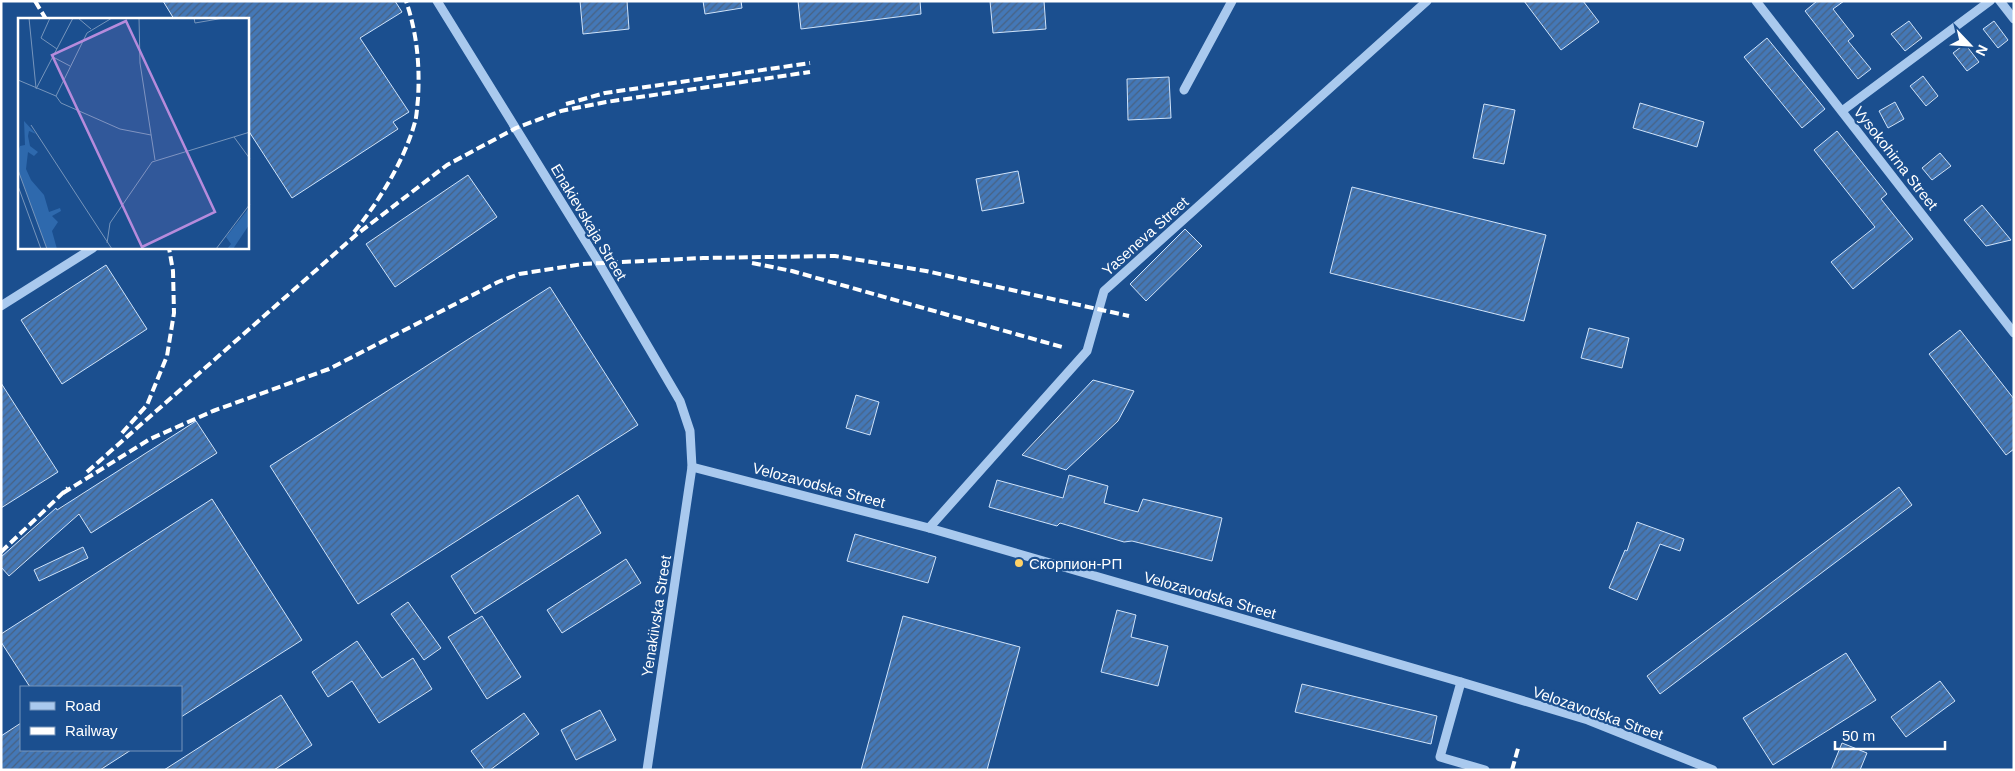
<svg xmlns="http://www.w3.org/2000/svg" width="2015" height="771" viewBox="0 0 2015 771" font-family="Arial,sans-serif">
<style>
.building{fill:url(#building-hatch);stroke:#cfe3fa}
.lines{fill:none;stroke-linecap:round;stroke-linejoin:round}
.minor{stroke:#a9c9ee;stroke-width:9}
.rail{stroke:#fff;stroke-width:4;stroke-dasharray:9 4;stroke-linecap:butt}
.poi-dot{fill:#ffd166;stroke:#1b4f8f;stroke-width:2}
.labels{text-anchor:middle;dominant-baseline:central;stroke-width:4.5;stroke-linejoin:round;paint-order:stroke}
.street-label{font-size:15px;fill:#fff;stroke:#1b4f8f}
.poi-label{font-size:15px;fill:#fff;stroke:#1b4f8f;text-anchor:start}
.inset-road{fill:none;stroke:#7695bc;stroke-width:1}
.view{fill:#b68bdc;fill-opacity:0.15;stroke:#b68bdc;stroke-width:2.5}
.inset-edge{fill:none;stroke:#fff;stroke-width:2.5}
</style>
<defs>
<pattern id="building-hatch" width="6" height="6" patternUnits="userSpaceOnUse" patternTransform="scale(1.25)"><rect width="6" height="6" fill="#4478b7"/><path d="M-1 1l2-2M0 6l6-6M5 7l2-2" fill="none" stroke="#486282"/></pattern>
</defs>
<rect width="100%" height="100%" fill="#1b4f8f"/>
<g class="building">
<polygon points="163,1 395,1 402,12 360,38 409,112 393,122 398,129 292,198 248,130 248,19 174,19"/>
<polygon points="580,1 627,1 629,29 583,34"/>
<polygon points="703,1 741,1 742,8 705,14"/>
<polygon points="798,1 920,1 921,14 801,29"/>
<polygon points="990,1 1044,1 1046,29 993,33"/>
<polygon points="1524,1 1583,1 1599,22 1561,50"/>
<polygon points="1817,1 1844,1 1833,9 1854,36 1848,41 1871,69 1858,79 1805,11"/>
<polygon points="1909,21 1922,38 1905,51 1891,34"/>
<polygon points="1994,21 2008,40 1998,48 1983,29"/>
<polygon points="1767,38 1825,109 1802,128 1744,57"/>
<polygon points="1965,44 1979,62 1967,71 1953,53"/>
<polygon points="1923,76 1938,96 1926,106 1910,86"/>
<polygon points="1169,77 1171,118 1128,120 1127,79"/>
<polygon points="1895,102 1904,119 1888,128 1879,111"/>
<polygon points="1640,103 1704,122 1697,147 1633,128"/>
<polygon points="1484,104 1515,110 1504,164 1473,158"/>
<polygon points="1837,131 1887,194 1881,199 1913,239 1853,289 1831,262 1875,227 1814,150"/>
<polygon points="1940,153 1951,166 1932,180 1922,168"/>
<polygon points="1018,171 1024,203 982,211 976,179"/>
<polygon points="468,175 497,217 395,287 366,244"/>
<polygon points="1352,187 1546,235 1524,321 1330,273"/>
<polygon points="1982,205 2001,228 2011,240 1986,246 1964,220"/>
<polygon points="1185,229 1202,246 1146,301 1130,284"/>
<polygon points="106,265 147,329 62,384 21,320"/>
<polygon points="550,287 638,425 358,604 270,466"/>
<polygon points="1589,328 1629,338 1622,368 1581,358"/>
<polygon points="1960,330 2014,399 2014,449 2006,455 1929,354"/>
<polygon points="1093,380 1134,391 1118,421 1066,470 1022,455"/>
<polygon points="1,383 58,472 1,508"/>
<polygon points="856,395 879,402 870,435 846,428"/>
<polygon points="196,421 217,453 91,533 79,514 9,576 1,567 1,557 56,508 57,510"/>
<polygon points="1069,475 1108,486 1104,503 1138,512 1143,499 1222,518 1212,561 1132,541 1124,542 1060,523 1057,526 989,507 997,480 1063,498"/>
<polygon points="1899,487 1912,505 1660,694 1647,676"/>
<polygon points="578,495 601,533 475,614 451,576"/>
<polygon points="212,499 302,640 181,717 181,687 30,687 1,642 1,634"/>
<polygon points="1637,522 1684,539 1680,551 1660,544 1637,600 1609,588 1625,550 1627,551"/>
<polygon points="855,534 936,557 928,583 847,561"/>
<polygon points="83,547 88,558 39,581 34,570"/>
<polygon points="626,559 641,583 562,633 547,610"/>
<polygon points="408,602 441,648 424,660 391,614"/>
<polygon points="1117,610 1136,615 1131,637 1168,646 1158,686 1101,672"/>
<polygon points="482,616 521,677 487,699 448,637"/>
<polygon points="903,616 1020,647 987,770 861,770"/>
<polygon points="357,641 382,678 413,658 432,689 379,723 352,681 328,697 312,672"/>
<polygon points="1846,653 1876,700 1773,765 1743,718"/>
<polygon points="1940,681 1955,701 1906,737 1891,717"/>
<polygon points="1302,684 1437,716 1431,744 1295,712"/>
<polygon points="281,695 312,745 274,770 164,770"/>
<polygon points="600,710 616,740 576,760 561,730"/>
<polygon points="524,713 539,734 490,770 485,770 471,751"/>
<polygon points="21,723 21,750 131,750 100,770 1,770 1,736"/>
<polygon points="1842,743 1867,753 1860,770 1831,770"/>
</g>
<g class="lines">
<g class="minor">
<polyline points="437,1 599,263 680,401 690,431 692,467 647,770"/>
<polyline points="1756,1 2014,333"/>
<polyline points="2000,1 2014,19"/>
<polyline points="1184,90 1232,1"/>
<polyline points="1842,111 1990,1"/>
<polyline points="1,306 93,248"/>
<polyline points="692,467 929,528 1461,682 1588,720 1713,770"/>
<polyline points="929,528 1087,351 1104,291 1427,1"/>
<polyline points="1461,682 1440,757 1485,770"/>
</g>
<g class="rail">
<polyline points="35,1 46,19"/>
<polyline points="566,104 605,93 810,63"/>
<path d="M354 232C379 202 405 159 415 122 417 115 417 107 418 99 420 65 417 33 406 1"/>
<polyline points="752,263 792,271 1062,347"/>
<polyline points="122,433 147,405 167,356 174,313 173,271 169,248"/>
<polyline points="87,472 356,235 447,165 516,128 561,111 606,102 810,72"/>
<polyline points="63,493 150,439 213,411 329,369 498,282 519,274 583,264 703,258 835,256 926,271 1129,316"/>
<polyline points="1,552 68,488"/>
<polyline points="1512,770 1519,745"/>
</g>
</g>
<circle class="poi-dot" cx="1019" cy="563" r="5"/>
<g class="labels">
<g class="street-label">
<text transform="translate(1896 158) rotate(52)">Vysokohirna Street</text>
<text transform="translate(589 222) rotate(59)">Enakievskaja Street</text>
<text transform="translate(1145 236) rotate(-42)">Yaseneva Street</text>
<text transform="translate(819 485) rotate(15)">Velozavodska Street</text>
<text transform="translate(1210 595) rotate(16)">Velozavodska Street</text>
<text transform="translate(656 616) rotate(-81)">Yenakiivska Street</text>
<text transform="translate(1598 713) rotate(19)">Velozavodska Street</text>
</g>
<g class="poi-label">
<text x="1029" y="563">Скорпион-РП</text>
</g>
</g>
<g transform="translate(18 18)">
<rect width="231" height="231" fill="#1b4f8f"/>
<path d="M6 103 18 116 11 113 10 118 12 128 20 134 16 138 10 134 8 151 13 162 26 177 31 194 42 190 43 193 34 198 40 204 34 213 39 231H29L0 152V134L2 128 7 127ZM231 190V207L215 231H209L213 226 208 219Z" fill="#2e69ad"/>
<path class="inset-road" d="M11 0 18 70M32 0 23 20 39 31M60 0 73 11M121 0 122 45 137 142M176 0 177 5 206 0M35 39 52 48M0 62 38 78 43 85 102 111 133 117M18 71 55 0M38 78 69 15 94 0M13 107 94 231M216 119 232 141M0 152 29 231M0 168 23 231M89 225 92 205 134 144 232 114M198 231 232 186"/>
<path class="view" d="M108 3 197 194 124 229 34 37Z"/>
<rect width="231" height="231" class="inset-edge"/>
</g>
<rect width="2015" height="771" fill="none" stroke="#ffffff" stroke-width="5"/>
<rect x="20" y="686" width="162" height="65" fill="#1b4f8f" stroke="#7695bc"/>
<rect x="30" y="702" width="25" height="8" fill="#a9c9ee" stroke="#7695bc"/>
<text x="65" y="711" font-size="15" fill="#ffffff">Road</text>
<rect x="30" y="727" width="25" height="8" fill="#ffffff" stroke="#7695bc"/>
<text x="65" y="736" font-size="15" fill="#ffffff">Railway</text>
<g transform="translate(1970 45) rotate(115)" stroke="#1b4f8f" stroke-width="4" paint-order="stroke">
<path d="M0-4L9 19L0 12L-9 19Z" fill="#ffffff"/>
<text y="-8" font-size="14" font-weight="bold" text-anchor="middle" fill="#ffffff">N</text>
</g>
<path d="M1835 741v8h110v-8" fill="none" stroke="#ffffff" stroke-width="2.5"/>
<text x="1842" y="741" font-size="15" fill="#ffffff" stroke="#1b4f8f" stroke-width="4" paint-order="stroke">50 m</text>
</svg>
